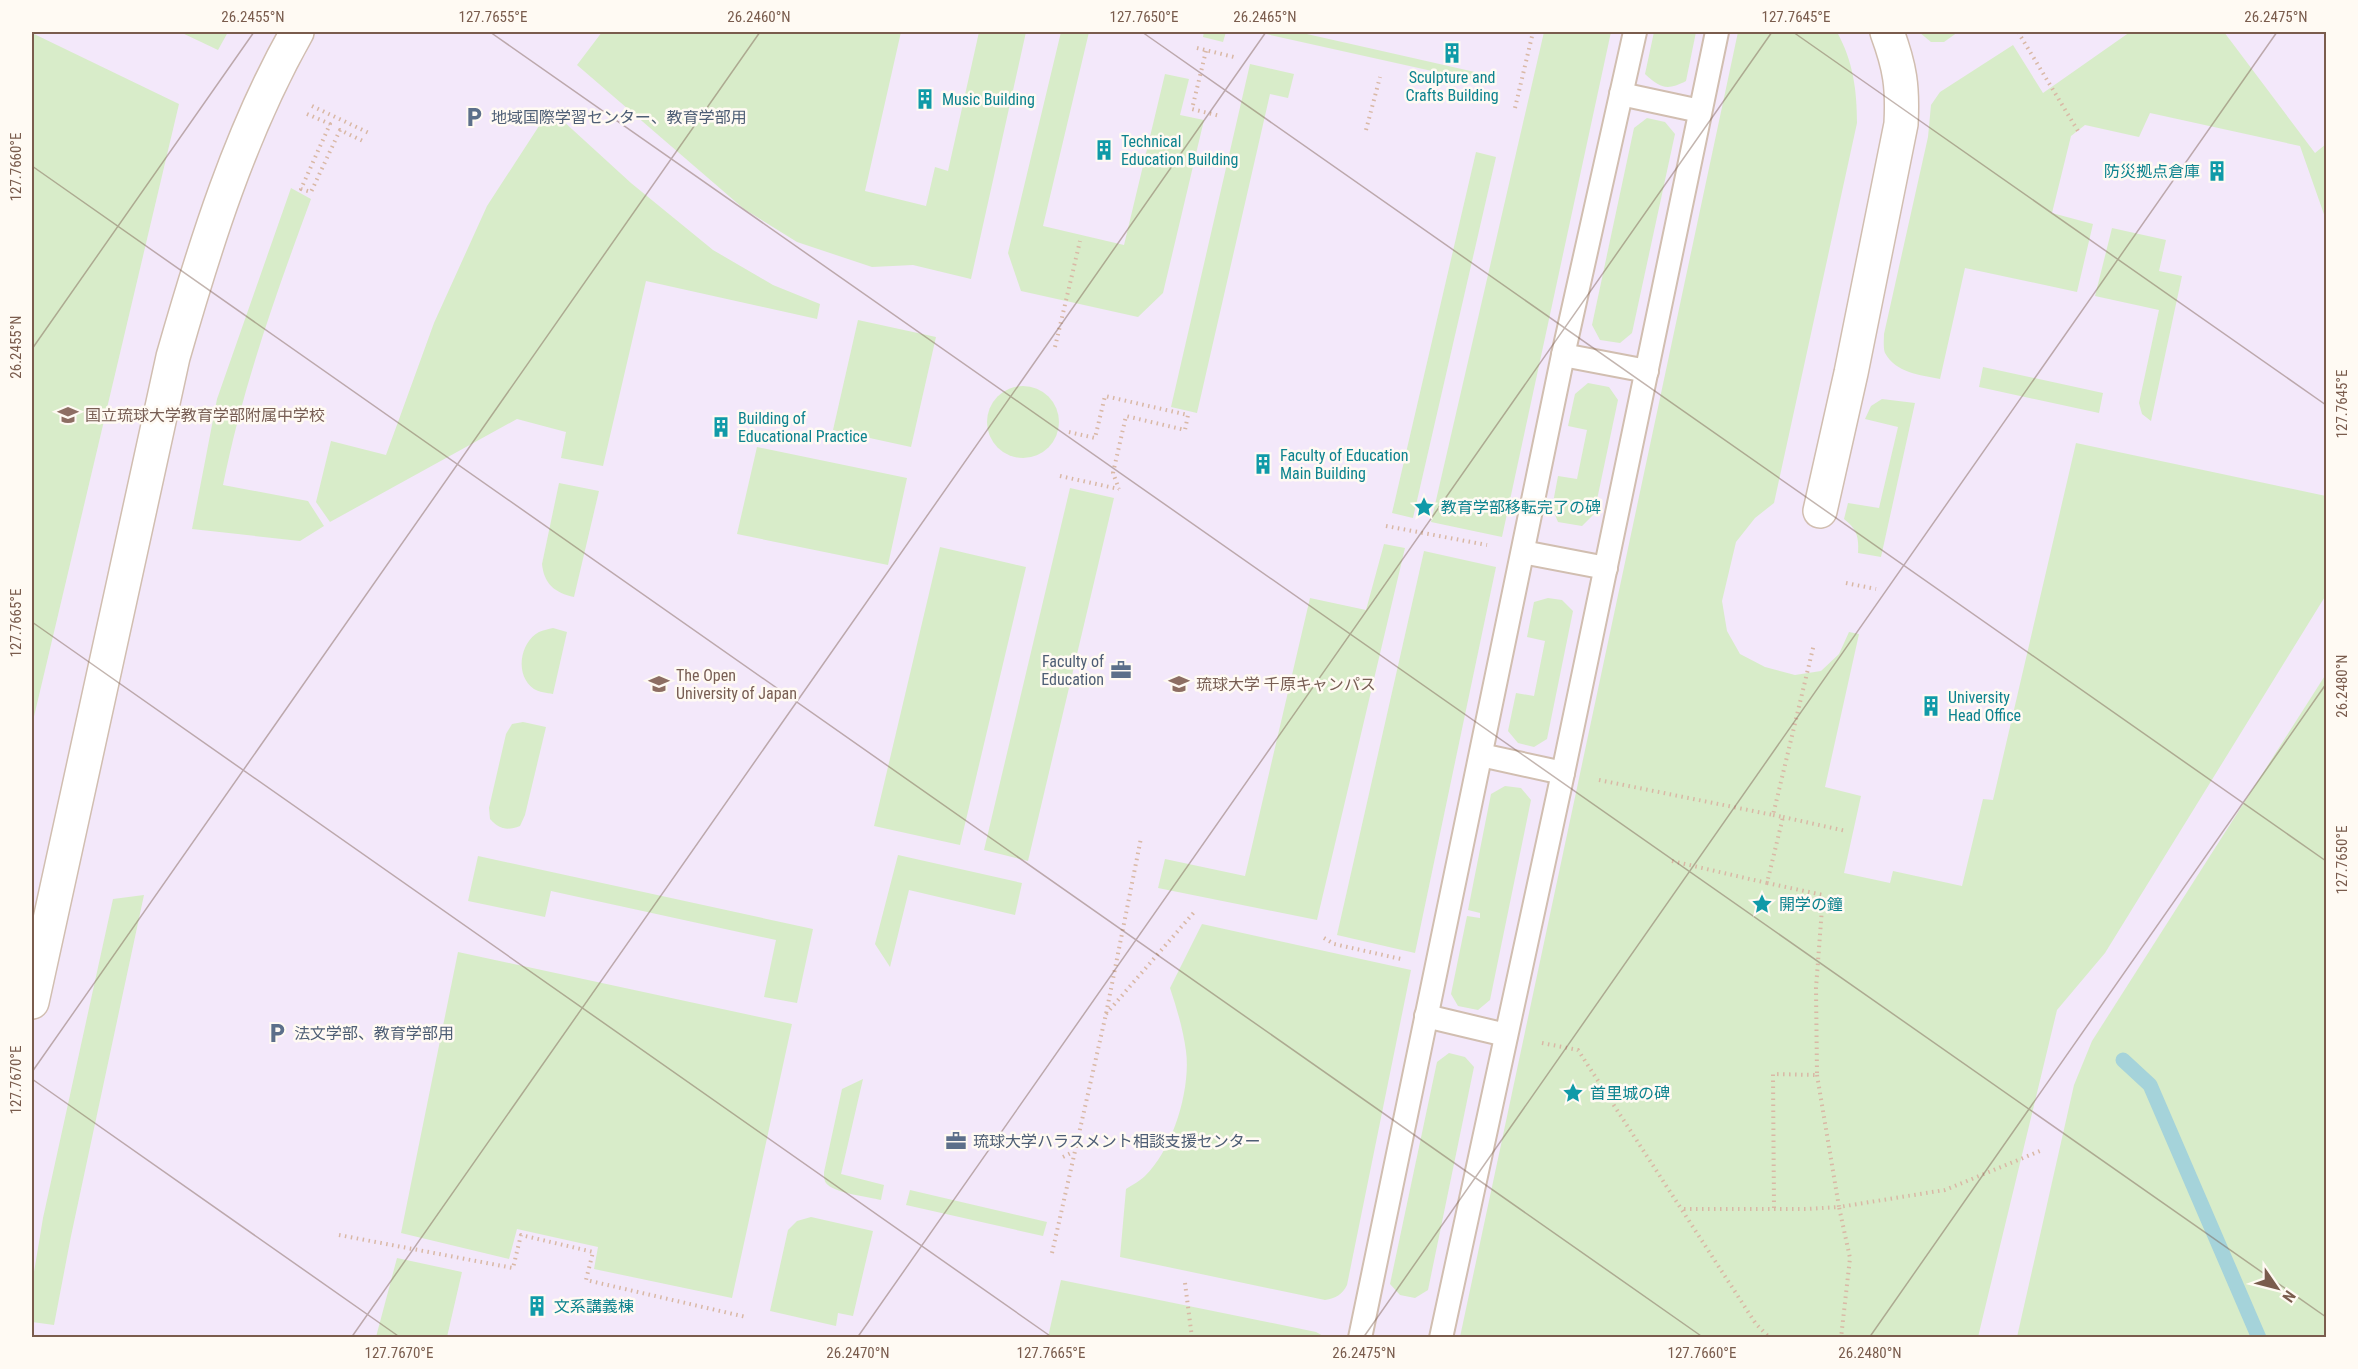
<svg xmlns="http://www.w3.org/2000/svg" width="2358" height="1369" viewBox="0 0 2358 1369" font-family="'Roboto Condensed','Noto Sans JP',sans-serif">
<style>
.education{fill:#f3e8fa}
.green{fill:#d8ecc9}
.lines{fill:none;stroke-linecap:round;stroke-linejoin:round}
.stream{stroke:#a5d3da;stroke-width:15}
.service-casing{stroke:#d1beb0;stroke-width:26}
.tertiary-casing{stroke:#d1beb0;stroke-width:36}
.path{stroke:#d9b8a5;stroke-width:4;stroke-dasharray:1.5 4.5;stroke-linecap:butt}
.service{stroke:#fff;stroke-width:22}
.tertiary{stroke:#fff;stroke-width:33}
.ticks{fill:none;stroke:#7a5c4d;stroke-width:1.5;stroke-opacity:0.45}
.labels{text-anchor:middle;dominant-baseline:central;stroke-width:5;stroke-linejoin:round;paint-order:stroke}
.culture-label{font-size:16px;fill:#0d838f;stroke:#fffaf3;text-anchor:start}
.service-label{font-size:16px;fill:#4e5e75;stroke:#fffaf3;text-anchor:start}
.education-label{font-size:16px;fill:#785e54;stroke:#fffaf3;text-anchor:start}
.neatline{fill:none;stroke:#7a5c4d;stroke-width:2}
.ticks-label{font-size:15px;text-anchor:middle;fill:#7a5c4d}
</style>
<rect width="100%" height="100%" fill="#fdf6ec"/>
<rect class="education" x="32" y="32" width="2294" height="1305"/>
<g class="green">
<polygon points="180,32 228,32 218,50"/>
<polygon points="602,32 901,32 865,191 926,206 935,167 948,171 979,32 1026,32 971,279 913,265 872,267 797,242 744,209 577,65"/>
<polygon points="1061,32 1089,32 1043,226 1124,245 1165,74 1189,79 1180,115 1204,120 1163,293 1138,317 1021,291 1008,253"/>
<polygon points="1204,32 1226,32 1223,42 1203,37"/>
<polygon points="1257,32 1298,32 1497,77 1495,85"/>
<polygon points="1544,32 1611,32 1502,537 1431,522"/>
<path d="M1654 32H1696L1686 81C1667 91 1660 88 1645 74Z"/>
<path d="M1738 32H1837C1853 61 1857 90 1857 123L1774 503 1755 518 1736 542 1722 601 1727 631 1740 654 1765 667 1795 675 1821 671 1839 654 1849 632 1859 634 1825 787 1861 796 1844 873 1890 883 1893 871 1962 886 1983 799 1993 800 2076 443 2326 496V595L2105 953 2057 1010 1978 1337H1460Z"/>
<polygon points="1919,32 1958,32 1944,42 1931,42"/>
<path d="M2130 32H2224L2315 153 2326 144V220L2300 146 2150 113 2139 137 2085 125 2071 136 2052 213 2093 224 2077 292 1965 268 1940 379C1920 375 1896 373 1885 353 1883 348 1884 339 1884 334L1928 137 1931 105 1940 92 2013 45 2043 93Z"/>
<polygon points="32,33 179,104 32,725"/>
<polygon points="1250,64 1294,74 1288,98 1270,94 1197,413 1171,407"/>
<polygon points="550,109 631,183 713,250 773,285 820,304 817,319 646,281 603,466 561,458 566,432 517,419 330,522 316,502 331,441 386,455 434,323 487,206"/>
<polygon points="1647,118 1665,122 1675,134 1632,333 1620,343 1600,340 1592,325 1634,128"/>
<polygon points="1476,152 1496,157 1413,518 1392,513"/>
<path d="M291 188 311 199C276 294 243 385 223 485L308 501 324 526 300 541 192 529 217 399Z"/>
<polygon points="2112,228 2166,240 2159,271 2182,276 2151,421 2142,414 2139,403 2159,310 2095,296"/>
<polygon points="858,320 936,337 911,447 833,430"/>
<polygon points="1983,367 2103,393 2099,413 1979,387"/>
<polygon points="1588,383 1609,387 1618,400 1594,514 1582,526 1558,522 1552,508 1558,476 1577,479 1587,430 1568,426 1575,394"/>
<circle cx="1023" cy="422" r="36"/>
<path d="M1882 399 1915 403 1881 557 1858 553C1859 537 1857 529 1844 519L1848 503 1879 508 1898 427 1865 419 1871 406Z"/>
<polygon points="757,447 907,478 888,565 737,534"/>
<path d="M559 483 599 491 574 597C555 593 544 584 542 564Z"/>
<polygon points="1070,488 1114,498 1028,861 984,850"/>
<polygon points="1384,544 1405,548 1317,920 1158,888 1165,859 1245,876 1310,598 1366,610"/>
<polygon points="940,547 1026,567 960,845 874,826"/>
<polygon points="1424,551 1496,567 1415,953 1337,935"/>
<polygon points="1548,598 1562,600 1573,611 1547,739 1534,747 1518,743 1508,731 1516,693 1534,696 1545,641 1527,637 1534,602"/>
<path d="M553 628 567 632 553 694C547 693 539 692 534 689 515 676 519 643 539 632 543 630 549 629 553 628Z"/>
<polygon points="2326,674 2326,1337 2017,1337 2074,1085 2092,1041"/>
<path d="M523 722 546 727 525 815 520 826C507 831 499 829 490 819L489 808 506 734 512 724Z"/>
<polygon points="1505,786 1521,788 1531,800 1490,1000 1478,1010 1458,1006 1451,994 1467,916 1480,918 1480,913 1468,910 1491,794"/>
<polygon points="898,855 1022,883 1015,915 909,890 890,967 875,944"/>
<polygon points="478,856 813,929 797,1003 764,997 776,940 551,891 545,917 468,901"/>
<polygon points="144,895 71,1236 54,1325 32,1322 32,1284 43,1218 113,899"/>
<path d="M1202 924 1411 970 1347 1285C1342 1295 1336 1298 1325 1300L1120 1257 1126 1189C1132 1185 1140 1181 1145 1176 1173 1149 1191 1089 1186 1051 1183 1029 1177 1009 1170 988Z"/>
<polygon points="458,952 792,1024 732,1298 594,1269 598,1247 517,1229 509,1259 401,1233"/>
<polygon points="1449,1053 1465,1057 1474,1067 1428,1290 1415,1298 1400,1295 1390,1284 1437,1062"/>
<path d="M863 1079 841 1174 884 1185 881 1200C869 1197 836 1193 828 1185 824 1182 824 1177 824 1172L842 1089Z"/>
<polygon points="910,1190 1047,1222 1043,1236 906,1205"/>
<polygon points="811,1217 873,1231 853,1316 838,1313 836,1326 770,1311 788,1230 797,1221"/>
<polygon points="397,1258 462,1272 447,1337 376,1337"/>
<polygon points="1061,1280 1316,1332 1325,1337 1048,1337"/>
</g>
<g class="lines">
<polyline class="stream" points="2123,1060 2150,1085 2259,1338"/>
<g class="service-casing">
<g id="service">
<polyline points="1621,94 1700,111"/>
<polyline points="1563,355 1647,371"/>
<polyline points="1523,552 1606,568"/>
<polyline points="1481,755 1563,773"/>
<polyline points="1426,1016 1506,1035"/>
<polyline points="1360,1338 1563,355 1635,32"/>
<polyline points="1441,1338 1563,773 1717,32"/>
</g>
</g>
<g class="tertiary-casing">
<g id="tertiary">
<path d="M1820 511 1851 373 1901 124C1903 87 1900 67 1887 32"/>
<path d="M32 1002 173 357C205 245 240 133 297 32"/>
</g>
</g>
<g class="path">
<polyline points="2018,32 2078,131"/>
<polyline points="1197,48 1234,57"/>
<polyline points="1206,51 1192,109 1220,116"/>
<polyline points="312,106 369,133"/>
<polyline points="1515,108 1533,32"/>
<polyline points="307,114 330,124 301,189 311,192 340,130 365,142"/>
<polyline points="1366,130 1380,77"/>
<polyline points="1055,347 1080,241"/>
<polyline points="1069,432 1095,438 1105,396 1188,415 1185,430 1126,416 1113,473 1119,489"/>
<polyline points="1060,476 1119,489"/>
<polyline points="1386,526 1487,545"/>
<polyline points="1846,583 1876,589"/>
<polyline points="1599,780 1773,815 1814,644"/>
<polyline points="1783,817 1846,831"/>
<polyline points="1672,861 1767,883 1783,817 1773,815"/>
<polyline points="1767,883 1823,895 1816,988 1817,1075 1773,1074 1774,1210"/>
<polyline points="1324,938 1334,944 1401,959"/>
<polyline points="1106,1014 1196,910"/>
<polyline points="1542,1043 1578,1050 1756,1324 1770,1338"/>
<polyline points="1817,1075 1839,1207 1945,1190 2040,1151"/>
<polyline points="1063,1157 1073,1152"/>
<polyline points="1684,1209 1807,1209 1839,1207 1850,1258 1841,1338"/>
<polyline points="339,1235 513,1268 521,1235 593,1252 586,1280 746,1317"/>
<polyline points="1052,1253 1106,1014 1141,838"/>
<polyline points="1185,1283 1192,1338"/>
</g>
<use href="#service" class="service"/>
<use href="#tertiary" class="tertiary"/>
</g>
<path class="ticks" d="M490 32 2326 1317M1142 32 2326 861M1793 32 2326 405M32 166 1704 1338M32 349 254 32M32 622 1053 1338M32 1072 760 32M32 1079 401 1338M351 1338 1266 32M857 1338 1772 32M1363 1338 2277 32M1869 1338 2326 684"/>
<defs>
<g id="building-bare" transform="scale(1.62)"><path d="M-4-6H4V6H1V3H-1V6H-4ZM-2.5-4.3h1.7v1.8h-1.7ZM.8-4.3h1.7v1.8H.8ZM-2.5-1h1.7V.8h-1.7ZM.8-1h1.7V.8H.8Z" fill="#0f9aa8" stroke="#fffaf3" stroke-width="2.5" paint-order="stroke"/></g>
<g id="parking-bare" transform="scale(1.62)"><path d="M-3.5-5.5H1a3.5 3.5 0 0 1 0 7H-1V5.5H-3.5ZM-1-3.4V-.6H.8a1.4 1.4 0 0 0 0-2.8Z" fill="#5c6f8a" stroke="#fffaf3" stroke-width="2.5" paint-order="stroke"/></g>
<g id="school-bare" transform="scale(1.62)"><path d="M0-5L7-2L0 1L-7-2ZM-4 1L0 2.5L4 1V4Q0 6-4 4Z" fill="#8d6e63" stroke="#fffaf3" stroke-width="2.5" paint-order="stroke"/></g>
<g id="sight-bare" transform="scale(1.62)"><path d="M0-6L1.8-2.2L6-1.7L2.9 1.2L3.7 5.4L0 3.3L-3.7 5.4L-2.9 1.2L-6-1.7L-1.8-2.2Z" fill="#0f9aa8" stroke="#fffaf3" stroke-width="2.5" paint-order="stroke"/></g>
<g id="office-bare" transform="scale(1.62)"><path d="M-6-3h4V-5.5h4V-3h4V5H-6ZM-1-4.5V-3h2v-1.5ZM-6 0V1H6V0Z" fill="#5c6f8a" stroke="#fffaf3" stroke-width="2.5" paint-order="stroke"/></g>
<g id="university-bare" transform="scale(1.62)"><path d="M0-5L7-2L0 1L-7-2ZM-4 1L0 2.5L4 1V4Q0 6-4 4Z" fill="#8d6e63" stroke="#fffaf3" stroke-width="2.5" paint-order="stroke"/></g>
</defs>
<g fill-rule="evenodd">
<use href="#building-bare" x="1452" y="53"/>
<use href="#building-bare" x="925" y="99"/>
<use href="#parking-bare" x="474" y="117"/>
<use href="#building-bare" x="1104" y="150"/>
<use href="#building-bare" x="2217" y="171"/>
<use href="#school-bare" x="68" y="415"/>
<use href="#building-bare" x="721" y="427"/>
<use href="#building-bare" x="1263" y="464"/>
<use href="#sight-bare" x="1424" y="507"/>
<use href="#office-bare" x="1121" y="670"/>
<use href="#university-bare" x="659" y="684"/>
<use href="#university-bare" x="1179" y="684"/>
<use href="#building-bare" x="1931" y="706"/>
<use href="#sight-bare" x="1762" y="904"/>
<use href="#parking-bare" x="277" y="1033"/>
<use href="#sight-bare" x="1573" y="1093"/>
<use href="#office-bare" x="956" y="1141"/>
<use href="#building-bare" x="537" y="1306"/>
</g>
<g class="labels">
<g class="culture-label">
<text x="1452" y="77" text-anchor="middle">Sculpture and<tspan x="1452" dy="18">Crafts Building</tspan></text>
<text x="942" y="99">Music Building</text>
<text x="1121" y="141">Technical<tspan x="1121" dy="18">Education Building</tspan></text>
<text x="2200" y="171" text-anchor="end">防災拠点倉庫</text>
<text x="738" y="418">Building of<tspan x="738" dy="18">Educational Practice</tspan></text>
<text x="1280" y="455">Faculty of Education<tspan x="1280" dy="18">Main Building</tspan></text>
<text x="1441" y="507">教育学部移転完了の碑</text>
<text x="1948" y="697">University<tspan x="1948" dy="18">Head Office</tspan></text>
<text x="1779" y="904">開学の鐘</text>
<text x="1590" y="1093">首里城の碑</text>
<text x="554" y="1306">文系講義棟</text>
</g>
<g class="service-label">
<text x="491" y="117">地域国際学習センター、教育学部用</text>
<text x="1104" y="661" text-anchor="end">Faculty of<tspan x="1104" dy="18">Education</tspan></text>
<text x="294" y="1033">法文学部、教育学部用</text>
<text x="973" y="1141">琉球大学ハラスメント相談支援センター</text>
</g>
<g class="education-label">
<text x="85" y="415">国立琉球大学教育学部附属中学校</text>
<text x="676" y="675">The Open<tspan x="676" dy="18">University of Japan</tspan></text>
<text x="1196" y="684">琉球大学 千原キャンパス</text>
</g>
</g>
<rect width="2358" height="1369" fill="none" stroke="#fffaf3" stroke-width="66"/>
<g transform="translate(2277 1288) rotate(125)" stroke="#fffaf3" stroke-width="4.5" paint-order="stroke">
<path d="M0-4.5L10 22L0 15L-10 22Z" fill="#7a5c4d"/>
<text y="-9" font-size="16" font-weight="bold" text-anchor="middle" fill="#7a5c4d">N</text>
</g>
<rect x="33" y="33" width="2292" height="1303" class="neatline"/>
<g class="ticks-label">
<text x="253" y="22">26.2455°N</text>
<text x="493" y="22">127.7655°E</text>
<text x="759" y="22">26.2460°N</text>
<text x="1144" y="22">127.7650°E</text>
<text x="1265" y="22">26.2465°N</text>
<text x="1796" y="22">127.7645°E</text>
<text x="2276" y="22">26.2475°N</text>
<text transform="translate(16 167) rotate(-90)" y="5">127.7660°E</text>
<text transform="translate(16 347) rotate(-90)" y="5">26.2455°N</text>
<text transform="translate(2342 404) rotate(-90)" y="5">127.7645°E</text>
<text transform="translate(16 623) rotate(-90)" y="5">127.7665°E</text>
<text transform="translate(2342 686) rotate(-90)" y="5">26.2480°N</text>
<text transform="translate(2342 860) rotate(-90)" y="5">127.7650°E</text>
<text transform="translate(16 1080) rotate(-90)" y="5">127.7670°E</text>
<text x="399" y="1358">127.7670°E</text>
<text x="858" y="1358">26.2470°N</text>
<text x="1051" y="1358">127.7665°E</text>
<text x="1364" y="1358">26.2475°N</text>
<text x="1702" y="1358">127.7660°E</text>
<text x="1870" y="1358">26.2480°N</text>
</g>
</svg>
